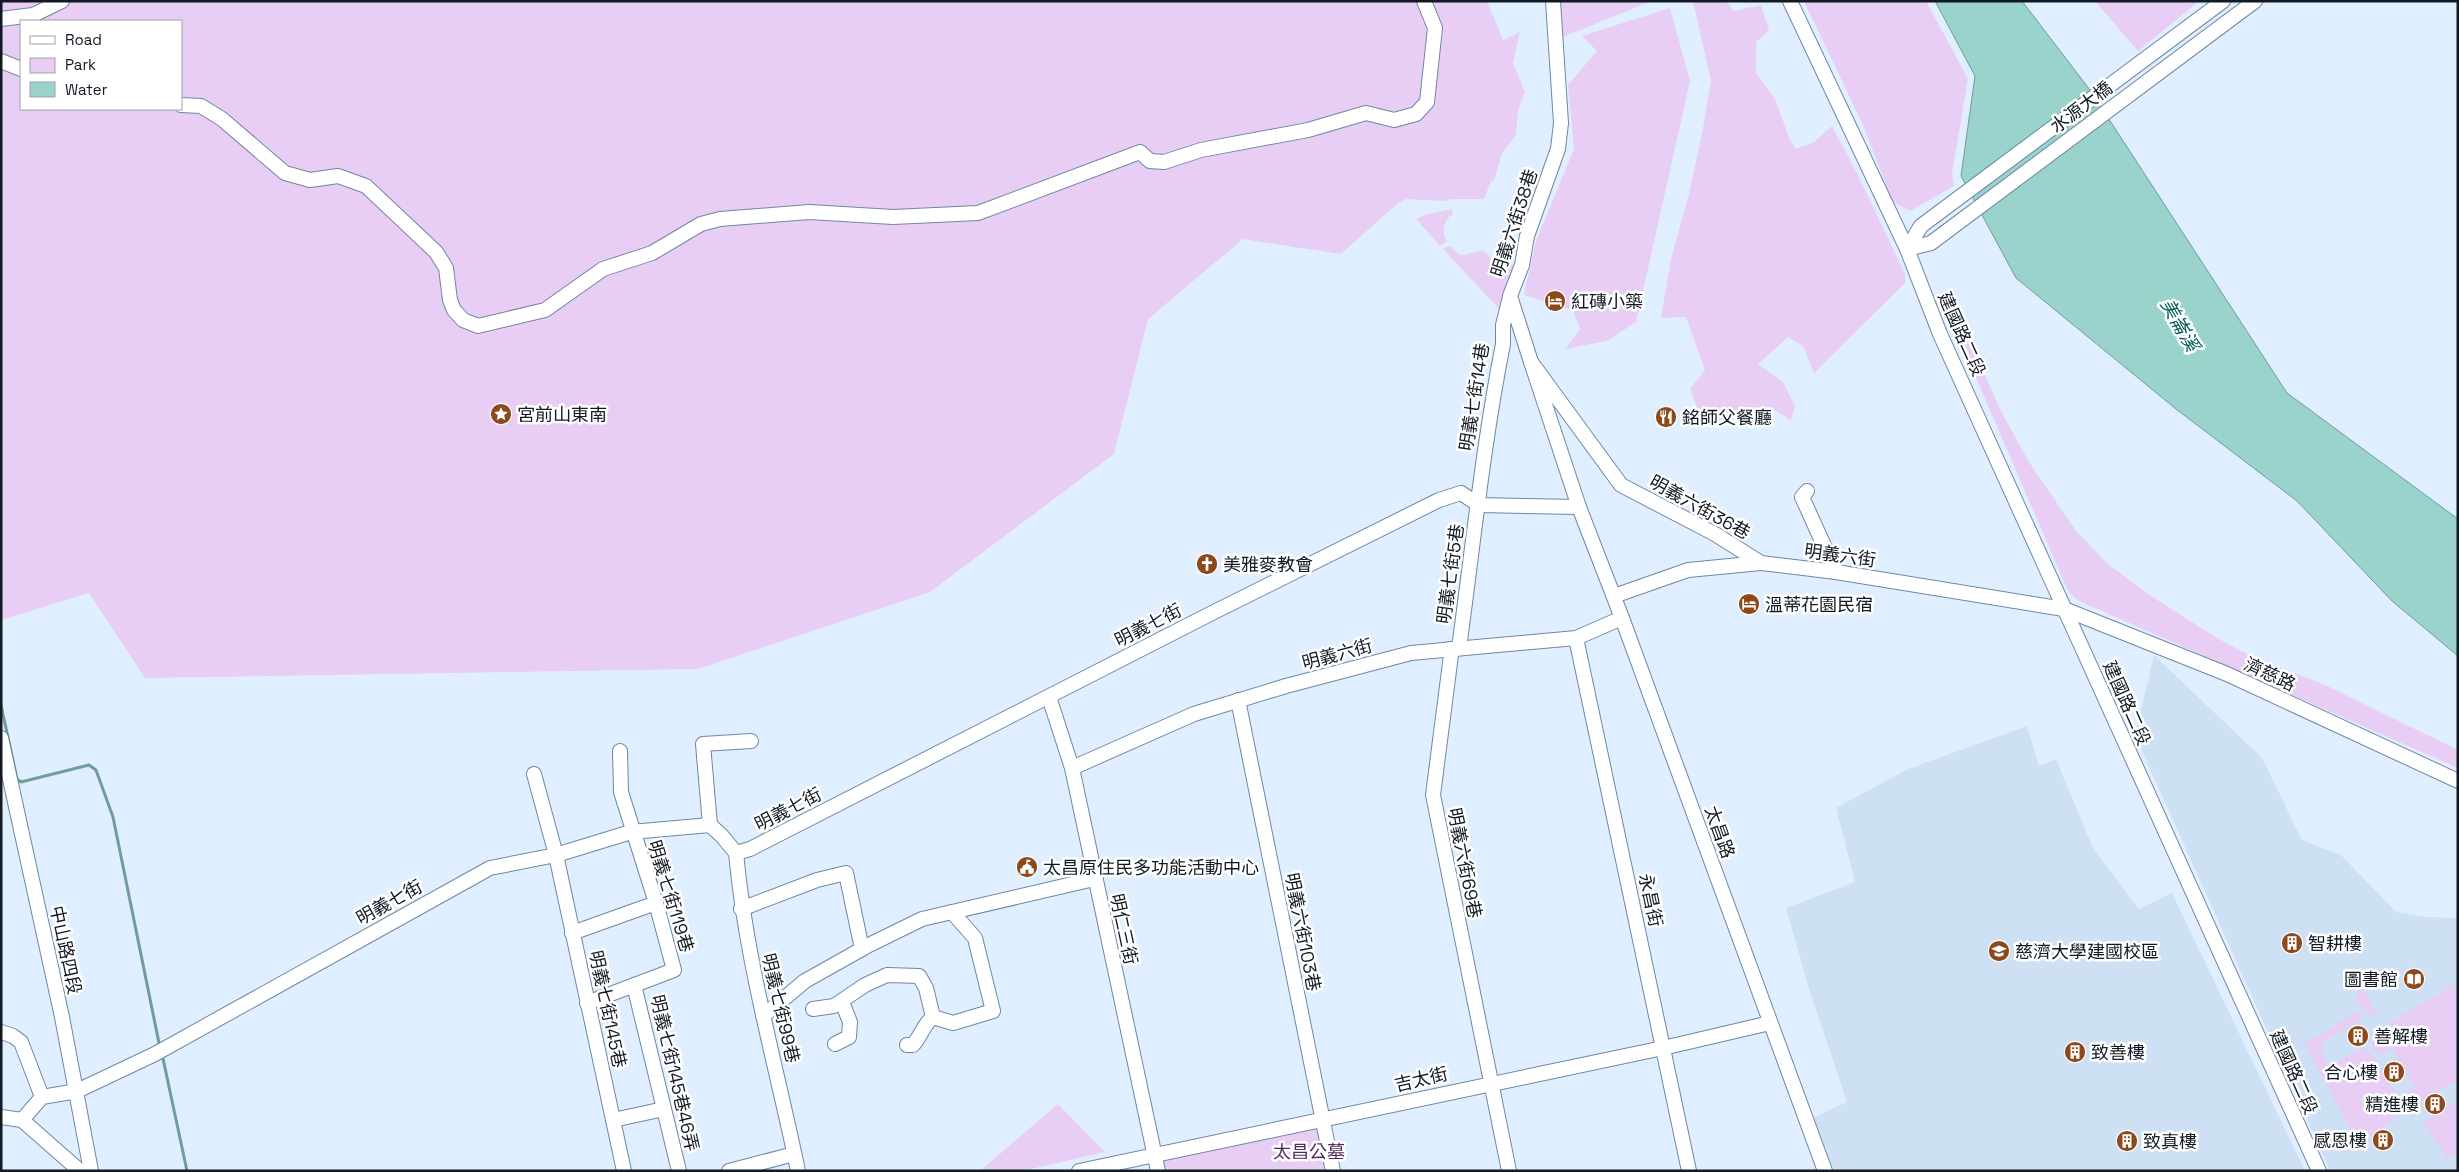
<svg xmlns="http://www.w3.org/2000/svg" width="2459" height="1172" viewBox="0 0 2459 1172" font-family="'Space Grotesk','Noto Sans TC',sans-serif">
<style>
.built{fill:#cee0f4}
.green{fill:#e8cdf4;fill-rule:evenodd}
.water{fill:#99d3cc;stroke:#709c99}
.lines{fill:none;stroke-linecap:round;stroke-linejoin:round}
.stream{stroke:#709c99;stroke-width:3}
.minor-casing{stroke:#70879f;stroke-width:16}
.minor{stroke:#fff;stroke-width:14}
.labels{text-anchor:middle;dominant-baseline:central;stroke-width:5;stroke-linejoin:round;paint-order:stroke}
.street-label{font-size:18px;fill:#111a23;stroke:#fff}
.poi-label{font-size:18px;fill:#111a23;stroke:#fff;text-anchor:start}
.park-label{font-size:18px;fill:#502e5f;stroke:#fff}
.water-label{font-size:19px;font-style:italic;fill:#055b55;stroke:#fff}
</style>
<rect width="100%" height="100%" fill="#e0efff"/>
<g class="built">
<polygon points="2154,655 2262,758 2302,840 2341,855 2396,912 2427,917 2458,918 2458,1171 2330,1171 2135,735"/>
<polygon points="2027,726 2039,766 2056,759 2093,848 2139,909 2172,893 2305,1171 1832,1171 1813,1118 1847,1102 1809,989 1786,908 1855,882 1836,808 1908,769"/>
</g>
<g class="green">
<path d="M1 1H1487L1503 40 1520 32 1513 63 1525 92 1518 110 1516 135 1502 153 1494 180 1491 181 1484 199H1451L1445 201 1406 199 1397 204 1341 254 1243 239 1148 319 1114 454 930 592 698 669 145 678 89 593 1 620ZM21 21H181V109H21Z"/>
<polygon points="1560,1 1652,1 1563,37"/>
<polygon points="1693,1 1726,1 1734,11 1761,5 1769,30 1756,42 1756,73 1775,99 1790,140 1796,149 1814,142 1832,126 1857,173 1905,274 1905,283 1814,373 1803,346 1788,337 1758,364 1783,382 1795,406 1791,420 1769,407 1723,421 1699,413 1690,389 1705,370 1686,317 1661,318 1671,259 1689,194 1702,134 1711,81"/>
<polygon points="1804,1 1926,1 1968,79 1952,173 1954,186 1910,211 1892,201 1863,125"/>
<polygon points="2095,1 2199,1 2138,51"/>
<polygon points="1670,8 1690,81 1636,322 1607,341 1565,349 1580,329 1573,310 1524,295 1536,241 1574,149 1568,85 1597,51 1582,36"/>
<path d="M1452 209 1453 214C1444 219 1441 232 1447 241L1440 246 1416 219 1424 215Z"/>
<path d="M1450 246 1460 255C1478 254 1480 243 1494 262L1504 258 1513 265 1501 311 1445 251 1444 248Z"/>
<polygon points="1961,323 2002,413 2029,462 2076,531 2109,565 2151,596 2217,638 2251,656 2325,685 2458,750 2458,768 2077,600 2068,591 1954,327"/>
<polygon points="2458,982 2458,1080 2413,1106 2405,1094 2415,1088 2392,1048 2378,1055 2370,1042 2393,1029 2389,1023"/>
<polygon points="2362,987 2378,1015 2376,1017 2373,1012 2368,1015 2361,1004 2353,1007 2358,999 2357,991"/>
<polygon points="2358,1011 2364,1018 2323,1042 2325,1046 2320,1049 2329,1066 2363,1047 2367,1054 2371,1052 2405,1111 2359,1145 2304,1044"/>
<polygon points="2458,1101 2458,1152 2448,1159 2422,1122"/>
<polygon points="1058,1104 1105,1152 1022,1171 980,1171"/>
<polygon points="1326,1127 1336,1171 1161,1171 1158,1159"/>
</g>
<polygon class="water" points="1935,1 2022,1 2090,90 2287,393 2458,519 2458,656 2392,601 2297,501 2176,409 2016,278 1961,176 1975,76"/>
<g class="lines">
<g class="stream">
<polyline points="1,705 17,779 21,782 89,765 96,770 113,817 160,1048"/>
<polyline points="162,1054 187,1171"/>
</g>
<g class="minor-casing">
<g id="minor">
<polyline points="1553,1 1561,123 1558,149 1527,236 1522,265 1510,296 1531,362 1621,485 1715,534 1761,563"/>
<polyline points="1790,1 1907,249 1940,334 2319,1171"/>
<polyline points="1,19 33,15 62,1"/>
<polyline points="1,61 21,69"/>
<polyline points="181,105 201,106 222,119 285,173 310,180 338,176 366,186 436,252 446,268 450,300 454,310 463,320 478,326 545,310 603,269 652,253 701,224 720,219 809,212 893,217 978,213 1140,152 1150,161 1164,162 1201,150 1308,130 1366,113 1394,120 1416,114 1427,102 1435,28 1424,1"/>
<polyline points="1907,249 1931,243 2255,1"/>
<polyline points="1907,249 1921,226 2223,1"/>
<polyline points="1531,362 1579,507 1622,618 1825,1171"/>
<polyline points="1807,491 1802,497 1836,572"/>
<polyline points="1614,596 1688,570 1761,563 1836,572 2064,609 2227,674 2458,781"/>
<polyline points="1576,638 1689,1171"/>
<path d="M1459 648C1473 546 1483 445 1503 344V325L1510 297"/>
<polyline points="1450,649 1451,655 1433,795 1509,1171"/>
<polyline points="1049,697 1072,768 1158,1171"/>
<polyline points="1238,700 1333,1171"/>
<polyline points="1,738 62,1017 91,1171"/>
<polyline points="1072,768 1194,714 1286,686 1411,653 1576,638 1622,618"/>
<polyline points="534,774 556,855 624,1171"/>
<polyline points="710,825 703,744 751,741"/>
<path d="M736 853C746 962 776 1064 798 1171"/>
<polyline points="741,909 817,880 846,873 862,949"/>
<polyline points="572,933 656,903"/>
<polyline points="634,985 679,1171"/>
<polyline points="587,1003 674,970 656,903 621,792 620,751"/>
<polyline points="813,1009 834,1006 865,985 887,975 919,976 926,988 933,1017"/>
<polyline points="763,1016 805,981 869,945 922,919 1094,879"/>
<polyline points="1,1032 13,1036 21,1042 42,1097"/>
<polyline points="835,1044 849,1037 850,1022 842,1002"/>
<path d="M907 1045H913C921 1036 923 1025 933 1017L953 1023 993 1011 975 938 952 912"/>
<polyline points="1,1117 22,1120 80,1171"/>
<polyline points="22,1120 42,1097 77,1091 155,1054 490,868 556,855 631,832 710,825 722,836 736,853 750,849 1214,612 1439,500 1461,493 1479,505 1579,507"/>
<polyline points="613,1120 664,1109"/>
<polyline points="729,1171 794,1154"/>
<polyline points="1079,1171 1663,1048 1770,1023"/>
</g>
</g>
<use href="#minor" class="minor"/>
</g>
<defs>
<g id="hotel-disc" transform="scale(1.125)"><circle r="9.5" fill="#8c491b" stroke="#fff"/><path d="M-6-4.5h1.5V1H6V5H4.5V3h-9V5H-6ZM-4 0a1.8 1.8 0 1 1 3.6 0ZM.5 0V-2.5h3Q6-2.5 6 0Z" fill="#fff"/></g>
<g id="sight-disc" transform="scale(1.125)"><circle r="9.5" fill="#8c491b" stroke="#fff"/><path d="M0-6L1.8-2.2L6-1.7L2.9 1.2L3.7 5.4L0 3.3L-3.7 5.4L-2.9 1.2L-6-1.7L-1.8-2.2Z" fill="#fff"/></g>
<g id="restaurant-disc" transform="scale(1.125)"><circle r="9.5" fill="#8c491b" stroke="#fff"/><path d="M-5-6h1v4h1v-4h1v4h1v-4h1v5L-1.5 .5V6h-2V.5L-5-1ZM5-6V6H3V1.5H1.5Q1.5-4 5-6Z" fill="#fff"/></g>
<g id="church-disc" transform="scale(1.125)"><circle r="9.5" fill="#8c491b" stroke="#fff"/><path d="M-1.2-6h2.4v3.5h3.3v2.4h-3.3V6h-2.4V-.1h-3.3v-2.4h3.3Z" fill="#fff"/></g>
<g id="civic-disc" transform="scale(1.125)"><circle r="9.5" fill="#8c491b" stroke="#fff"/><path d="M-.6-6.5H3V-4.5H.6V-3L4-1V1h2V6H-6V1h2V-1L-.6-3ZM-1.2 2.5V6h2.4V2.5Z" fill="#fff"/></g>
<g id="building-disc" transform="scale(1.125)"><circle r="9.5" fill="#8c491b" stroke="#fff"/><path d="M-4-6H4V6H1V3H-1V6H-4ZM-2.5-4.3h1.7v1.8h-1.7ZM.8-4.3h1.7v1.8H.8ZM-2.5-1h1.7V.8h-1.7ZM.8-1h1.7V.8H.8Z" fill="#fff"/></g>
<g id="university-disc" transform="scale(1.125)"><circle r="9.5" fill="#8c491b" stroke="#fff"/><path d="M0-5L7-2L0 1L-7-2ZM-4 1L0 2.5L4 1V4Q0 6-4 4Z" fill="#fff"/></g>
<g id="library-disc" transform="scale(1.125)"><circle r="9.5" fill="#8c491b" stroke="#fff"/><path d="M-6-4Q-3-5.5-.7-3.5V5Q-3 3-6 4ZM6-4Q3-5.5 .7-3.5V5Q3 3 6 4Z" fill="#fff"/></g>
</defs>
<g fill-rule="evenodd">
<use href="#hotel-disc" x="1555" y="301"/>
<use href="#sight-disc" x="501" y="414"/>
<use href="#restaurant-disc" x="1666" y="417"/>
<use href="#church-disc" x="1207" y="564"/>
<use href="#hotel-disc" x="1749" y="604"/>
<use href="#civic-disc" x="1027" y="867"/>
<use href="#building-disc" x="2292" y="943"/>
<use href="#university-disc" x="1999" y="951"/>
<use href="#library-disc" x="2414" y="979"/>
<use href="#building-disc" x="2358" y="1036"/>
<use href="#building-disc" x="2075" y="1052"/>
<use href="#building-disc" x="2394" y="1072"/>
<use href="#building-disc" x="2435" y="1104"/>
<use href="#building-disc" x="2383" y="1140"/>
<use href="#building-disc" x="2127" y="1141"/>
</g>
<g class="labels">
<g class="street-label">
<text transform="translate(2081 107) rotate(-37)">水源大橋</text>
<text transform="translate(1514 223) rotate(-72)">明義六街38巷</text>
<text transform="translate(1962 334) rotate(66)">建國路二段</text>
<text transform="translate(1474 397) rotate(-81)">明義七街14巷</text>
<text transform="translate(1700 507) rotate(29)">明義六街36巷</text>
<text transform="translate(1840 555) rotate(8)">明義六街</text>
<text transform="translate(1450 574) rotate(-82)">明義七街5巷</text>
<text transform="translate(1148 625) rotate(-27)">明義七街</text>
<text transform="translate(1337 654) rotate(-15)">明義六街</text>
<text transform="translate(2270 674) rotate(25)">濟慈路</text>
<text transform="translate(2127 703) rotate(66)">建國路二段</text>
<text transform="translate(788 809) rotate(-27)">明義七街</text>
<text transform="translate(1720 832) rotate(70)">太昌路</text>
<text transform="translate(1465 863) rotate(79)">明義六街69巷</text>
<text transform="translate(671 896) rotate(73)">明義七街119巷</text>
<text transform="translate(1651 900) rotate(78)">永昌街</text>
<text transform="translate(389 902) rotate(-29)">明義七街</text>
<text transform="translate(1124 929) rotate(78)">明仁三街</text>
<text transform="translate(1303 932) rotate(79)">明義六街103巷</text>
<text transform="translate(66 950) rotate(78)">中山路四段</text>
<text transform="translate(781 1008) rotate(77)">明義七街99巷</text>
<text transform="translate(608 1009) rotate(78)">明義七街145巷</text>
<text transform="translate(2294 1072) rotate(66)">建國路二段</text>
<text transform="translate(675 1073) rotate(77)">明義七街145巷46弄</text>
<text transform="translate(1421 1079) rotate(-13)">吉太街</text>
</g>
<g class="poi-label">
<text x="1571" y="301">紅磚小築</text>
<text x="517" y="414">宮前山東南</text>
<text x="1682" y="417">銘師父餐廳</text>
<text x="1223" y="564">美雅麥教會</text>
<text x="1765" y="604">溫蒂花園民宿</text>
<text x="1043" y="867">太昌原住民多功能活動中心</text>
<text x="2308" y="943">智耕樓</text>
<text x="2015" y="951">慈濟大學建國校區</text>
<text x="2398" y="979" text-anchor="end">圖書館</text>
<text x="2374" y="1036">善解樓</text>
<text x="2091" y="1052">致善樓</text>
<text x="2378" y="1072" text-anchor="end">合心樓</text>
<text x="2419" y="1104" text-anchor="end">精進樓</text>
<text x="2367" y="1140" text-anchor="end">感恩樓</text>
<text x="2143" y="1141">致真樓</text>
</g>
<g class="park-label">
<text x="1309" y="1151">太昌公墓</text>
</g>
<g class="water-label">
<text transform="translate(2180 325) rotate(60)">美崙溪</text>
</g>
</g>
<rect width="2459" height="1172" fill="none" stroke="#111a23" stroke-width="5"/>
<rect x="20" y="20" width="162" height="90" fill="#ffffff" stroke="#a0a3a7"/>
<rect x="30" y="36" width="25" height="8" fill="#ffffff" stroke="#a0a3a7"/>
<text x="65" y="45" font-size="15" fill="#111a23">Road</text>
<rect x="30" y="58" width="25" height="15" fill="#e8cdf4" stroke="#a0a3a7"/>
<text x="65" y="70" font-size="15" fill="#111a23">Park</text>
<rect x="30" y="82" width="25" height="15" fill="#99d3cc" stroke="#a0a3a7"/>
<text x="65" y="95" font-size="15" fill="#111a23">Water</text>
</svg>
